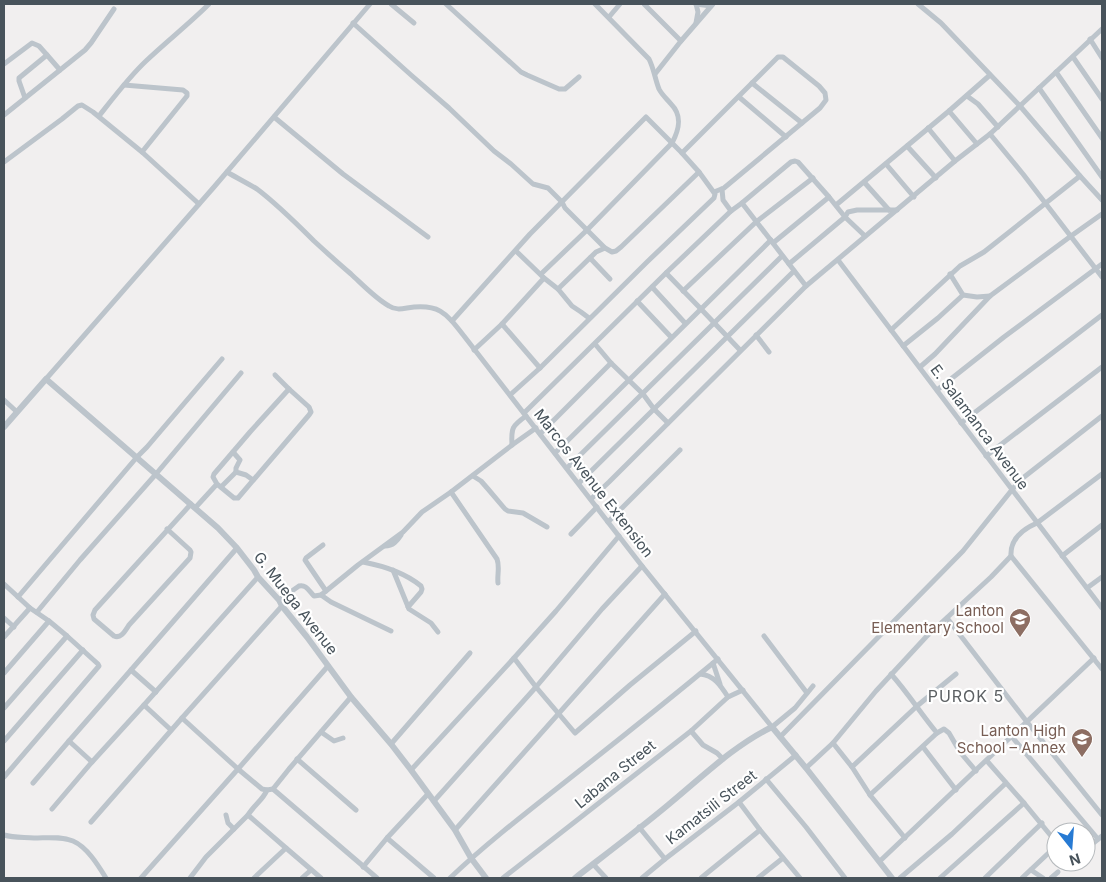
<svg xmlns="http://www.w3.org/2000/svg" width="1106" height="882" viewBox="0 0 1106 882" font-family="Inter,sans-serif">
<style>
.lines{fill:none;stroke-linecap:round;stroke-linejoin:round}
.minor{stroke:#bcc4cb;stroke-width:5}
.tertiary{stroke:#bcc4cb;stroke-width:6}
.labels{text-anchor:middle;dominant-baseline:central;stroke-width:4.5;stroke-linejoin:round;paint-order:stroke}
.street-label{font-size:15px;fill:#48535b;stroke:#fff}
.education-label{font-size:15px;fill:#785e54;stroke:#fff;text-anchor:end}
.neighbourhood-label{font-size:16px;letter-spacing:1px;fill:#5c6063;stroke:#fff}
</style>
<rect width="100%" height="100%" fill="#f1efef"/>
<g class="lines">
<g class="minor">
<polyline points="391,4 414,23"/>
<polyline points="446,4 521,72 527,75 559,89 565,89 579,77"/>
<polyline points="644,4 681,41"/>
<polyline points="696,4 711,6"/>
<polyline points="918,4 941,23 1020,106 1080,176 1102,200"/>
<polyline points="609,17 620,4"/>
<polyline points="353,23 411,75 449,108 494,151 511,164 533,184 548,188 562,202 565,208 605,248 612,252 616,251 621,247 699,172"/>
<polyline points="696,23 698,12 696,4"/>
<polyline points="1090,39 1102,58"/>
<polyline points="1073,57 1102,99"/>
<polyline points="4,64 32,43 39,46 47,55"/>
<polyline points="1056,72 1102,138"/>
<polyline points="655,74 681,41 713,4"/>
<polyline points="752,83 802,123"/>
<polyline points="124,85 183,90 187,93 187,96 142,152"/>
<polyline points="1039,88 1102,177"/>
<polyline points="967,96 978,104 998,127"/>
<polyline points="739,97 786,137"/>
<polyline points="25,98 19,81 19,78 47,55 60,70"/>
<polyline points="949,111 977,144"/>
<polyline points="4,115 85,50 91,43 114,9"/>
<path d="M99 116C114 97 129 77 146 61 167 41 189 24 209 4"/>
<polyline points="274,117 343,174 428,237"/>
<polyline points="928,128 955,161"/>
<polyline points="990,134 1023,174 1102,277"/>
<polyline points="907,146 936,178"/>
<polyline points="682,153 778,57 783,57 819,86 825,93 826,100 820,108 724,188 714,192"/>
<polyline points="4,162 62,119 78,106 82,105 93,112 142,152 199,204"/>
<polyline points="886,164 914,197"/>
<path d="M227 172C237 178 247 183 257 189 277 204 296 223 314 241 326 252 338 263 351 274 363 285 375 298 389 306 395 310 401 309 407 308 439 303 446 313 464 336L642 566 772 727 795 708 813 686"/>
<polyline points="864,182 889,210"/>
<polyline points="722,189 723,200 731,211"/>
<polyline points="742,203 806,286"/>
<polyline points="836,205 949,111 990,75"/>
<polyline points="773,243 829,197"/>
<polyline points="590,258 610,279"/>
<polyline points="838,260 1102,608"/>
<polyline points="789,264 845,217 848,212 857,210 897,210"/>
<polyline points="666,273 701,309 740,350"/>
<path d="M541 274 587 230 672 143C679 130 683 116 671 104 667 99 662 95 659 89 655 79 654 69 649 59L595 4"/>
<polyline points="950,274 963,295 977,297 990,296"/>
<polyline points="544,278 558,289 596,252 605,248"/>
<polyline points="652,287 685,323"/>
<polyline points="558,289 572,306 581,312 589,318"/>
<polyline points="683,291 756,222 813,178"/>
<polyline points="637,301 671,337"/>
<polyline points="452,321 530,234 646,117 682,153 699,172 715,194 714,198 647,262 540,368 510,395"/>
<polyline points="502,324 540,368"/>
<polyline points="891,330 960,266 984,252 1080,176"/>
<polyline points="756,335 769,352"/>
<polyline points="595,344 611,363 643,394 654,409 668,423"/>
<polyline points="903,346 938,318 963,295"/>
<polyline points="474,350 502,324 544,278 516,251"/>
<polyline points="920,367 935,354 990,296 1071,236 1102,214"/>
<polyline points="275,375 289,389"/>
<polyline points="46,379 214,187 370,4"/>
<polyline points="937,390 1004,337 1102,264"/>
<polyline points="4,400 17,412"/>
<polyline points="524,413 666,273 731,211 742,203 791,162 795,161 798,162 829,197 845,217 865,236"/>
<polyline points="961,423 1102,315"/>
<polyline points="540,434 611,363"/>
<path d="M512 445C511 428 512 426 526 416"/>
<polyline points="233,452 240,460 236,468 236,472 246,475 253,480"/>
<polyline points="555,453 771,240"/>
<polyline points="986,456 1102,367"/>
<polyline points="567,468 782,256"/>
<polyline points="473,476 481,481 488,489 505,509 508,511 523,513 547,527"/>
<polyline points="579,483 794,271"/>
<polyline points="221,487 236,472"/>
<path d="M451 492 497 559C500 567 497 575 498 583"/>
<polyline points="591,499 609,482 806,286 955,161 990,134 1102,29"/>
<polyline points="195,508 217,484 213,477 214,474 250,432 289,389 309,407 311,412 309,415 238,498 234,498 217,484"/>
<polyline points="608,522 680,450"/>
<path d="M167 529 190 550 191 552 190 558 129 625C125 631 121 639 114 636L94 619 93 615 95 610 191 504"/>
<polyline points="571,534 597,507"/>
<path d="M385 546C393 546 397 541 401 535"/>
<polyline points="1011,556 1102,669"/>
<polyline points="1062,556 1102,525"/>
<path d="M363 562C384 566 404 572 421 586L422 589 421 592 408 607"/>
<polyline points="393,570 409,609 431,623 438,632"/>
<polyline points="4,584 30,608 49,621 67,636 98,664 99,666 4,777"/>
<polyline points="1087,588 1102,577"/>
<polyline points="326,591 358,565 403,532 422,512 451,492 512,445 536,428"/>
<polyline points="321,595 331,602 391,631"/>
<polyline points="18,597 137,457 147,447 222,359"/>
<path d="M279 600 299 586C306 584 309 591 314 596L321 595 326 591 305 560 306 558 323 545"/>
<polyline points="37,612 80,560 156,474 241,373"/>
<polyline points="4,618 14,627"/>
<polyline points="947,618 1027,722 1102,815"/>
<polyline points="764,636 807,693"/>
<polyline points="4,637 30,608"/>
<polyline points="514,658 536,687 575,733 630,685 696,631"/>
<polyline points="713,663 720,684"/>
<polyline points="328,666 238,769 262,789 267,790 273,789 377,878"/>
<polyline points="4,673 49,621"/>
<path d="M700 674C714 675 721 686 728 697"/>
<polyline points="156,692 131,670 237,548"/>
<polyline points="144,705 258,577"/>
<polyline points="4,708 67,636"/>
<polyline points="691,731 703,745 717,753 723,759"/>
<polyline points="321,732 334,741 343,738"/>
<polyline points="937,733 944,729 949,733 960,752 976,771"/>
<polyline points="780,737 963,551 1019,481 1102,416"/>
<polyline points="1012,737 1098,839"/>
<polyline points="4,741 83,650"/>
<polyline points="833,743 852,767 917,706 956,674"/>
<polyline points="391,744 470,653"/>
<polyline points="923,747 956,790"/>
<polyline points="297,759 356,810"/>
<polyline points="987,761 1024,803 1056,842"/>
<polyline points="92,762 69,741 131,670"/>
<polyline points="852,767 870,795 905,838"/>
<path d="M806 768 833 743 876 691 926 637 991 577 1011 556C1010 539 1023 529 1037 523L1102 474"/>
<polyline points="411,770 514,658 556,611 619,536"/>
<polyline points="766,779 806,827 845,878"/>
<polyline points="33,783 69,741"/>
<polyline points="273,789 289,769 351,697"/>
<path d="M267 790C263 800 254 805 248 815L286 848"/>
<path d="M870 795 937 733C921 714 908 693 891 674"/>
<polyline points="434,801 536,687 602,609 642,566"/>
<polyline points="739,802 760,830 800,878"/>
<polyline points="52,809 92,762 144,705 171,730"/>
<polyline points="226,815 228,823 234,829"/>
<polyline points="91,822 182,718"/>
<polyline points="639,827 665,859"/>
<polyline points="455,830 665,594"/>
<path d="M4 835C14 838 24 837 34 838 47 838 61 836 73 841 87 847 98 865 106 878"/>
<polyline points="387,838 434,878"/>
<polyline points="1086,849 1102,836"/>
<polyline points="880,861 1094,658"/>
<polyline points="593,864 606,878"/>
<polyline points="363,867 387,838 428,794"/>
<polyline points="1031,870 1043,878"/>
<polyline points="141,878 238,769 182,718 282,606"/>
<polyline points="190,878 206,857 248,815"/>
<polyline points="254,878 286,848 321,878"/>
<polyline points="302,878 311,870"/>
<path d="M450 878C490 840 535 806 579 771 626 734 672 697 718 659"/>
<polyline points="503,878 691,731 728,697 743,690"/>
<polyline points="642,878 665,859 739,802 796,755"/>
<polyline points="701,878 760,830"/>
<polyline points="758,878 783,858"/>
<polyline points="900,878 952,834 1006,783"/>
<polyline points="940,878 1024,803"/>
<polyline points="985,878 1042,823"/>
<polyline points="1022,878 1056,846"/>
<polyline points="1051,878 1058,872"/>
</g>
<g class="tertiary">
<polyline points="4,427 46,379 218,528 237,548 254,570 258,577 279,600 282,606 307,637 351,697 391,744 411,770 455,830 471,858 486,878"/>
<path d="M575 878C606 854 638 830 668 805 701 778 733 746 772 727L806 768 892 878"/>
</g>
</g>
<defs>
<g id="school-pin" transform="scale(1.125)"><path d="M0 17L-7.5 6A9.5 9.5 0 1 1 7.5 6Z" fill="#8d6e63" stroke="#fff"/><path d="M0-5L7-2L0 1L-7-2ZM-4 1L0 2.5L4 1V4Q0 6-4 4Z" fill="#fff"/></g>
</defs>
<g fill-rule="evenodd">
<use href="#school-pin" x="1020" y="619"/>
<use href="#school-pin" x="1082" y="739"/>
</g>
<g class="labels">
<g class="street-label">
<text transform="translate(980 427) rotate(53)">E. Salamanca Avenue</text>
<text transform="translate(594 483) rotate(52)">Marcos Avenue Extension</text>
<text transform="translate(296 603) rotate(52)">G. Muega Avenue</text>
<text transform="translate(615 774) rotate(-39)">Labana Street</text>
<text transform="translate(711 807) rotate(-38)">Kamatsili Street</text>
</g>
<g class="education-label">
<text x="1004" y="610">Lanton<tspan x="1004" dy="17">Elementary School</tspan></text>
<text x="1066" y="730">Lanton High<tspan x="1066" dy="17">School – Annex</tspan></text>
</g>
<g class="neighbourhood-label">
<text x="966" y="696">PUROK 5</text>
</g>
</g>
<rect width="1106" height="882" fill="none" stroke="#48535b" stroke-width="10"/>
<g transform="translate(1071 847) rotate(163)"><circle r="24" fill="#ffffff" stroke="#b6babd"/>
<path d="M0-4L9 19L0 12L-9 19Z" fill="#277ad3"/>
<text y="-8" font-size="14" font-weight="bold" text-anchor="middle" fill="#48535b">N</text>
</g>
</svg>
